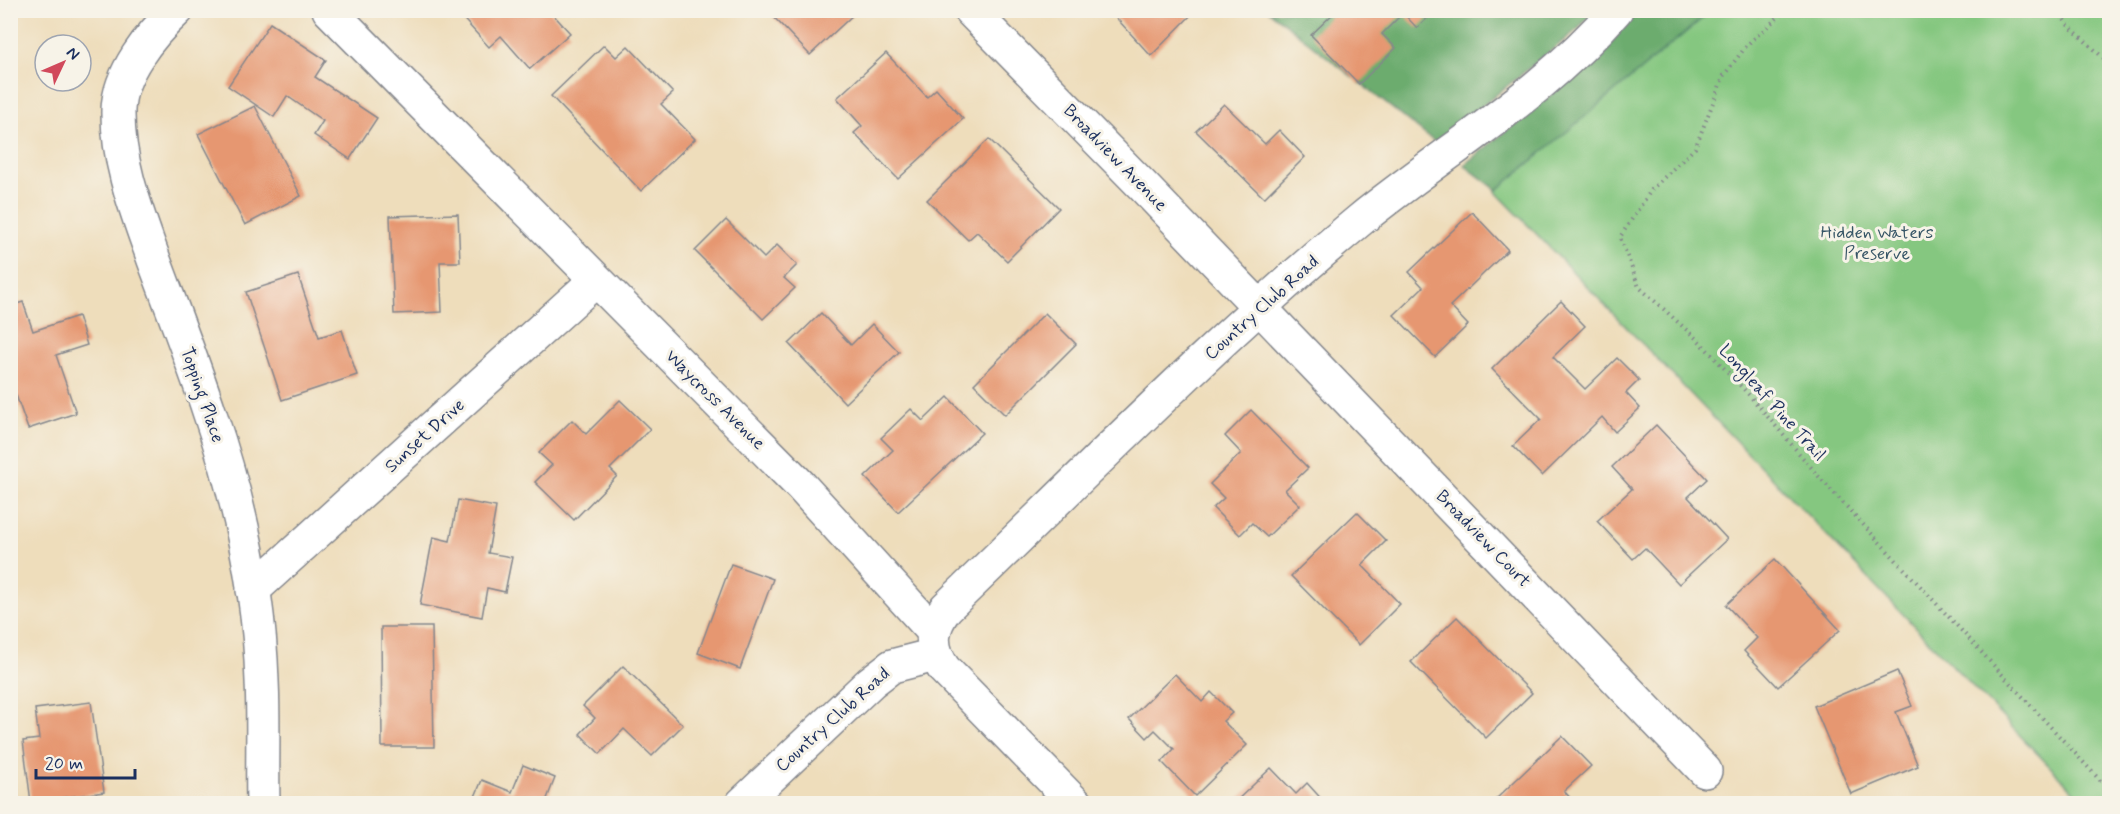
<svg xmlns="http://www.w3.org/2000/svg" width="2120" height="814" viewBox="0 0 2120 814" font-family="Mynerve,sans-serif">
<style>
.green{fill:#85c780;stroke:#507b6f;stroke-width:1.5}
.forest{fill:#6cac6e;stroke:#446e66;stroke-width:1.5}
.building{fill:#e69771}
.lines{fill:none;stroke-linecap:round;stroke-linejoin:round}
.minor-casing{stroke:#84868c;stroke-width:36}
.path{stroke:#84868c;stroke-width:4;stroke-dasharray:1.5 4.5;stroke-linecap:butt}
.minor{stroke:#fff;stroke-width:33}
.labels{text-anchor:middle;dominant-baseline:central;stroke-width:6;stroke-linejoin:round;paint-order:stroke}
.street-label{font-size:18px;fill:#1b2f5e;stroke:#f7f3e8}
.park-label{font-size:18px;fill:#365566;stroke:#f7f3e8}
</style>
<rect width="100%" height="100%" fill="#f7f3e8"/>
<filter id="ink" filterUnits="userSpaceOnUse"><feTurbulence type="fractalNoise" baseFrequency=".0167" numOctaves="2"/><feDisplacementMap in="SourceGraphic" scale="12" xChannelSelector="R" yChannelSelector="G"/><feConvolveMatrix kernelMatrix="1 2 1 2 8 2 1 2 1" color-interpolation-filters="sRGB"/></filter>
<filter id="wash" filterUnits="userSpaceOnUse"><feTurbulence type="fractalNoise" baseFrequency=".008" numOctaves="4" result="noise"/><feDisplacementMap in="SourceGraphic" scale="24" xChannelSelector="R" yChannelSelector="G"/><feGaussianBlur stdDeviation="1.35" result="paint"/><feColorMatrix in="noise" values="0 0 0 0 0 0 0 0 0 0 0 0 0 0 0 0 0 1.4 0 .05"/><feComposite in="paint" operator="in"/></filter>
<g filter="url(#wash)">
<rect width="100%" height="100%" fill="#edb"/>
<polygon class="green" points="1685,11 2109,11 2109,803 2085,803 1495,191 1538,156"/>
<g class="forest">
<polygon points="1269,11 1594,11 1578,29 1436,143"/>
<polygon points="1638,11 1711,11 1497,190 1464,165 1600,55"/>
</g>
<g id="blocks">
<g class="building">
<polygon points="461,10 549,10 570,33 530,69 501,36 489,47 458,13"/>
<polygon points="767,10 855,10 856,12 810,55"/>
<polygon points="1109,10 1196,10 1151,56"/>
<polygon points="1337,10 1436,10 1417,28 1403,13 1382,34 1396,48 1359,84 1311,35"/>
<polygon points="270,23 326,60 315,77 377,118 350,159 314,135 323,121 287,96 274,117 228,86"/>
<polygon points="604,45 616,57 628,46 673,93 661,104 695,139 641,191 551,96"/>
<polygon points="886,53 927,97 936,89 963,119 898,179 854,133 862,126 837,98"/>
<polygon points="1224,104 1265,144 1279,130 1305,157 1264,198 1196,131"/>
<polygon points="255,106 301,196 245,225 198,134"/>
<polygon points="10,124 16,125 14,163 10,163"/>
<polygon points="989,139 1059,208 1007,261 977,232 968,240 927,200"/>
<polygon points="1472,212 1508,250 1450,306 1468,325 1435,357 1394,315 1423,287 1409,272"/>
<polygon points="458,214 460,262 440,262 442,312 394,314 390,216"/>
<polygon points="726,220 764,258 777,245 797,265 784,278 795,288 763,319 695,251"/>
<polygon points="298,275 319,337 342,330 357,375 282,400 246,292"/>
<polygon points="1561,301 1585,326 1553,357 1585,389 1617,358 1639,380 1626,393 1640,408 1615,432 1602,417 1542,476 1513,446 1541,419 1492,369"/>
<polygon points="23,302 33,331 78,316 87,345 56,355 76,413 28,429 10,378 10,306"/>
<polygon points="821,313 851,345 872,324 899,352 845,403 789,344"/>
<polygon points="1045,313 1076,344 1005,415 974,384"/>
<polygon points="948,397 982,433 898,512 865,477 893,450 881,438 911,409 923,421"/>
<polygon points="620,400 650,429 610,469 617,476 574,520 535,482 552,465 539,453 572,420 586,434"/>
<polygon points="1251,410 1308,468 1285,490 1300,505 1267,537 1252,523 1240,535 1213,508 1224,498 1210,484 1241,453 1225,436"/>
<polygon points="1656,425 1707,479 1688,497 1727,539 1679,584 1645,548 1633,559 1597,521 1632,489 1612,467"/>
<polygon points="458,500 496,507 488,553 512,557 505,592 487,588 482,617 420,605 433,537 450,541"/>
<polygon points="1357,512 1386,541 1362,565 1400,604 1359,645 1291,576"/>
<polygon points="1775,559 1840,630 1778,687 1744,651 1757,638 1726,605"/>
<polygon points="731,564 773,579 740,669 698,653"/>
<polygon points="1457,617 1532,693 1486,738 1411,662"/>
<polygon points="381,627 432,627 434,747 382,747"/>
<polygon points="623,666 683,725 652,756 624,729 600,754 580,734 595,718 583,706"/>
<polygon points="1897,671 1912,706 1896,712 1918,766 1851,794 1814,706"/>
<polygon points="1175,674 1202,702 1211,692 1232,713 1223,721 1247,745 1195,796 1162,762 1174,749 1155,730 1147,738 1129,719"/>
<polygon points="91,702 104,792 31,802 23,741 39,739 35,709"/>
<polygon points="1562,736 1591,766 1564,791 1576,804 1500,804 1496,799"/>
<polygon points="523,765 555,778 545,804 472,804 482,780 512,792"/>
<polygon points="1271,768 1296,794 1307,783 1326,804 1233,804"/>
</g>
</g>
</g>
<g filter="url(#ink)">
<use href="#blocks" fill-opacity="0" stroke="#84868c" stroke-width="1.5"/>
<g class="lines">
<g class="minor-casing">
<g id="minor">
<path d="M177 10C150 35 119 73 118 110 117 162 137 212 154 260 173 311 193 362 210 414 239 499 259 590 262 681 264 722 262 763 263 804"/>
<polyline points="329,10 801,486 934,632"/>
<polyline points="970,10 1142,185 1705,771"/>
<polyline points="253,590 596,280"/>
<polyline points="742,804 871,682 892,666 935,655"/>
<path d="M1076 804 944 669C929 647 930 629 946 608 1082 477 1215 340 1360 220 1446 150 1543 95 1616 10"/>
</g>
</g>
<g class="path">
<polyline points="1786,10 1748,44 1724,75 1695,148 1652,189 1620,237 1639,287 1699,341 1750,396 1821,479 2110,791"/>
<polyline points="2057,10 2068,25 2110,64"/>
</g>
<use href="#minor" class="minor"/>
</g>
</g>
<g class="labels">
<g class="street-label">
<text transform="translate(1115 158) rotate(46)">Broadview Avenue</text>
<text transform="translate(1262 308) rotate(-42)">Country Club Road</text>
<text transform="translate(202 395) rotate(71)">Topping Place</text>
<text transform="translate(715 400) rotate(45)">Waycross Avenue</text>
<text transform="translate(1772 403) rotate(48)">Longleaf Pine Trail</text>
<text transform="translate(425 436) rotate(-42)">Sunset Drive</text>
<text transform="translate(1483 539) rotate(46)">Broadview Court</text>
<text transform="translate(833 720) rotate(-42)">Country Club Road</text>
</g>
<g class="park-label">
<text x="1877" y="233">Hidden Waters<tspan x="1877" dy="21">Preserve</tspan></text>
</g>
</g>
<rect width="2120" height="814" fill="none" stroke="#f7f3e8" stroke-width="36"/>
<g transform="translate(63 63) rotate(46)"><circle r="28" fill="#f7f3e8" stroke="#9fa5b1" stroke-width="1.5"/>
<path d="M0-4.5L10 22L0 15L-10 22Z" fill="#d1495b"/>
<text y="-9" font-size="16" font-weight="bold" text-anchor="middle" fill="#1b2f5e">N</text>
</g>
<path d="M36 769v9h99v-9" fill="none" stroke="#1b2f5e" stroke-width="3"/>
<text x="45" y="769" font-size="18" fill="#1b2f5e" stroke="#f7f3e8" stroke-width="4.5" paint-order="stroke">20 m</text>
</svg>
